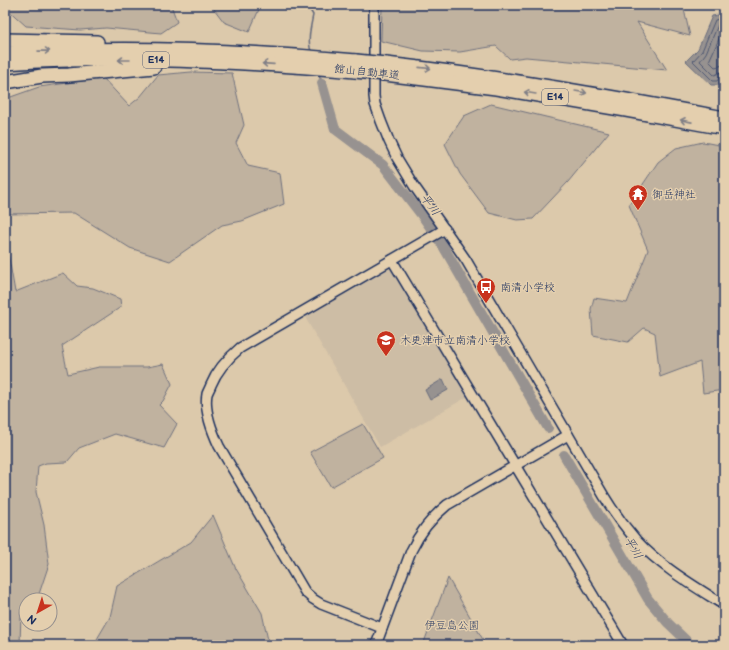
<svg xmlns="http://www.w3.org/2000/svg" width="729" height="650" viewBox="0 0 729 650" font-family="'Balsamiq Sans','Klee One',sans-serif">
<style>
.built{fill:#cdbda5}
.green{fill:#c0b29f;stroke:#6e707e}
.water{fill:#979290;stroke:#656a7c}
.lines{fill:none;stroke-linecap:round;stroke-linejoin:round}
.shore{stroke:#4d5772;stroke-width:1}
.stream{stroke:#656a7c;stroke-width:1.5}
.river{stroke:#979290;stroke-width:10}
.tertiary-casing{stroke:#1b2f5e;stroke-width:12}
.motorway-casing{stroke:#1b2f5e;stroke-width:16}
.tertiary{stroke:#e4cfae;stroke-width:9}
.motorway{stroke:#e4cfae;stroke-width:13}
.motorway-bridge-casing{stroke:#1b2f5e;stroke-width:16;stroke-linecap:butt}
.motorway-bridge{stroke:#e4cfae;stroke-width:13}
.oneway{stroke:#807f86}
.labels{text-anchor:middle;dominant-baseline:central;stroke-width:3;stroke-linejoin:round;paint-order:stroke}
.shield{fill:#e4cfae;stroke:#575f76;stroke-width:1}
.shield-label{font-size:10px;font-weight:bold;fill:#1b2f5e}
.street-label{font-size:11px;fill:#1b2f5e;stroke:#e4cfae}
.poi-label{font-size:11px;fill:#1b2f5e;stroke:#e4cfae;text-anchor:start}
.park-label{font-size:11px;fill:#2c3c64;stroke:#e4cfae}
.water-label{font-size:12px;font-style:italic;fill:#2e3e66;stroke:#e4cfae}
</style>
<rect width="100%" height="100%" fill="#dcc9ab"/>
<filter id="ink" filterUnits="userSpaceOnUse"><feTurbulence type="fractalNoise" baseFrequency=".025" numOctaves="2"/><feDisplacementMap in="SourceGraphic" scale="8" xChannelSelector="R" yChannelSelector="G"/><feConvolveMatrix kernelMatrix="1 2 1 2 8 2 1 2 1" color-interpolation-filters="sRGB"/></filter>
<g filter="url(#ink)">
<polygon class="built" points="389,269 393,271 467,395 467,397 380,447 306,319 307,316"/>
<g class="green">
<polygon points="5,5 171,5 177,22 161,33 106,28 80,30 26,26 5,7"/>
<polygon points="211,5 261,5 249,32 224,22"/>
<polygon points="382,5 683,5 690,36 637,22 667,70 526,57 510,59 496,46 460,52 423,51 381,41"/>
<polygon points="191,72 232,73 244,125 236,143 248,166 280,173 284,204 242,221 222,225 170,261 130,248 74,213 5,214 5,99 39,87 103,78 129,106 140,97 158,75"/>
<polygon points="491,104 609,132 568,182 533,219 517,220 489,213 460,174 445,144 464,116"/>
<polygon points="703,142 724,146 724,390 703,393 700,362 660,377 655,333 644,328 628,342 593,335 591,309 594,298 627,303 648,250 629,205 658,162 676,148"/>
<polygon points="5,217 7,247 15,292 63,273 77,286 93,288 120,299 121,307 62,346 68,374 99,367 147,367 163,364 172,384 163,401 159,405 177,424 164,448 115,434 79,448 67,462 46,463 38,466 36,492 44,525 49,564 39,594 33,600 26,600 26,607 21,612 20,645 5,645"/>
<polygon points="363,424 383,458 331,487 310,452"/>
<polygon points="213,515 235,567 262,613 268,640 246,645 101,645 97,639 110,617 117,586 191,542"/>
<polygon points="448,578 486,645 423,645"/>
</g>
<g class="water">
<polygon points="724,14 724,78 719,85 711,85 686,61 698,49 712,16"/>
<polygon points="443,379 448,390 430,400 425,390"/>
</g>
<g class="lines">
<g class="shore">
<polyline points="724,18 715,20 702,51 693,61 713,81 717,81 720,77 724,77"/>
<path d="M724 23 718 25 706 53 700 61 714 75C717 75 720 71 724 71"/>
<polyline points="724,29 723,30 709,61 715,67 724,65"/>
</g>
<g class="stream">
<path d="M307 5 313 15C311 26 307 40 311 51"/>
<polyline points="318,73 322,83"/>
</g>
<g class="river">
<polyline points="322,83 335,129 383,165 423,217 443,246 548,428"/>
<polyline points="564,455 648,599 668,623 691,645"/>
</g>
<g class="tertiary-casing">
<g id="tertiary">
<path d="M374 5V96L375 104 381 121 389 141 397 158 414 186 448 234 466 260 604 496C613 511 624 526 636 540 661 567 694 586 724 605"/>
<polyline points="392,260 623,645"/>
<path d="M382 628 321 604 313 599 305 592 219 446C212 431 204 410 207 394 208 391 210 388 211 385 217 370 227 359 240 348L445 229"/>
<path d="M376 645 411 551C420 532 431 518 447 505L568 435"/>
</g>
</g>
<g class="motorway-casing">
<g id="motorway">
<polyline points="5,40 97,42"/>
<path d="M5 53C122 46 239 50 356 61"/>
<path d="M5 63C122 55 239 61 355 71"/>
<path d="M386 64C500 77 612 97 724 118"/>
<polyline points="385,74 496,88 626,110 724,128"/>
<polyline points="5,82 42,76 69,75 154,67"/>
</g>
</g>
<use href="#tertiary" class="tertiary"/>
<use href="#motorway" class="motorway"/>
<g class="motorway-bridge-casing">
<g id="motorway-bridge">
<polyline points="356,61 386,64"/>
<polyline points="355,71 385,74"/>
</g>
</g>
<use href="#motorway-bridge" class="motorway-bridge"/>
</g>
<defs><path id="oneway-shaft" d="M-6 0H5M1.5-3L5.5 0L1.5 3" fill="none" stroke-width="1.6" stroke-linecap="round" stroke-linejoin="round"/></defs>
<g class="oneway">
<use href="#oneway-shaft" transform="translate(44 51) rotate(-1)"/>
<use href="#oneway-shaft" transform="translate(124 60) rotate(180)"/>
<use href="#oneway-shaft" transform="translate(268 64) rotate(-176)"/>
<use href="#oneway-shaft" transform="translate(425 68) rotate(6)"/>
<use href="#oneway-shaft" transform="translate(581 92) rotate(10)"/>
<use href="#oneway-shaft" transform="translate(530 93) rotate(-171)"/>
<use href="#oneway-shaft" transform="translate(686 121) rotate(-169)"/>
</g>
</g>
<defs>
<g id="temple-pin" transform="scale(1)"><path d="M0 17L-7.5 6A9.5 9.5 0 1 1 7.5 6Z" fill="#c8321e" stroke="#e4cfae"/><path d="M0-6L5-2H3V0L6.5 2.5H4V6H1.5V3h-3V6H-4V2.5H-6.5L-3 0V-2H-5Z" fill="#fff"/></g>
<g id="bus-pin" transform="scale(1)"><path d="M0 17L-7.5 6A9.5 9.5 0 1 1 7.5 6Z" fill="#c8321e" stroke="#e4cfae"/><path d="M-5-6H5V4H4V6H2V4H-2V6H-4V4H-5ZM-3.5-4V0h7V-4ZM-3.5 1.2v1.5H-2V1.2ZM2 1.2v1.5H3.5V1.2Z" fill="#fff"/></g>
<g id="school-pin" transform="scale(1)"><path d="M0 17L-7.5 6A9.5 9.5 0 1 1 7.5 6Z" fill="#c8321e" stroke="#e4cfae"/><path d="M0-5L7-2L0 1L-7-2ZM-4 1L0 2.5L4 1V4Q0 6-4 4Z" fill="#fff"/></g>
</defs>
<g fill-rule="evenodd">
<use href="#temple-pin" x="638" y="194"/>
<use href="#bus-pin" x="486" y="287"/>
<use href="#school-pin" x="386" y="340"/>
</g>
<g class="labels">
<g class="shield">
<rect x="143" y="52" width="26" height="16" rx="3"/>
<rect x="542" y="89" width="26" height="16" rx="3"/>
</g>
<g class="shield-label">
<text x="156" y="60">E14</text>
<text x="555" y="97">E14</text>
</g>
<g class="street-label">
<text transform="translate(367 72) rotate(6)">館山自動車道</text>
</g>
<g class="poi-label">
<text x="652" y="194">御岳神社</text>
<text x="500" y="287">南清小学校</text>
<text x="400" y="340">木更津市立南清小学校</text>
</g>
<g class="park-label">
<text x="452" y="625">伊豆島公園</text>
</g>
<g class="water-label">
<text transform="translate(430 205) rotate(53)">平川</text>
<text transform="translate(633 548) rotate(60)">平川</text>
</g>
</g>
<rect width="729" height="650" fill="none" stroke="#e4cfae" stroke-width="20"/>
<rect x="10" y="10" width="709" height="630" fill="none" stroke="#1b2f5e" stroke-width="1.5" filter="url(#ink)"/>
<g transform="translate(38 612) rotate(219)"><circle r="19" fill="#e4cfae" stroke="#948f8e"/>
<path d="M0-3L7 15L0 10L-7 15Z" fill="#c8321e"/>
<text y="-6" font-size="11" font-weight="bold" text-anchor="middle" fill="#1b2f5e">N</text>
</g>
</svg>
